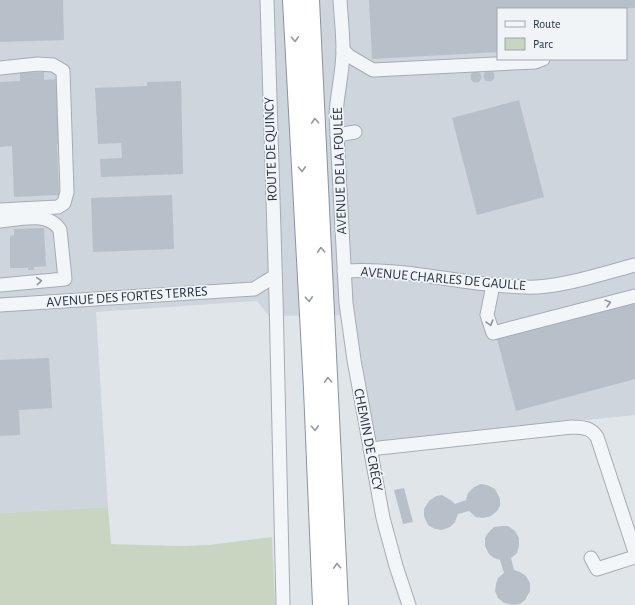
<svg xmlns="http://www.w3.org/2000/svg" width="635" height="605" viewBox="0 0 635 605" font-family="'Alegreya Sans',sans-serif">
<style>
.built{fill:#ced5dc;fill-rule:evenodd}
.green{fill:#c8d5c1}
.building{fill:#b7bfc8}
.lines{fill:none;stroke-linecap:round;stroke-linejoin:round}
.minor-casing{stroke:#a5acb5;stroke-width:15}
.highway-casing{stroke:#8794a2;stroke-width:22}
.minor{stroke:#f3f6f8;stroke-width:13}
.highway{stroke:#fff;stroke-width:20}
.oneway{stroke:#949aa1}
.oneway2{stroke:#8e959e}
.labels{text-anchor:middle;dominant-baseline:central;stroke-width:3.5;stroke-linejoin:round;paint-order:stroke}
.street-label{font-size:14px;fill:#283443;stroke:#f0f4f7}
</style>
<rect width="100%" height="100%" fill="#e0e5ea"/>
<path class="built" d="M0 0H635V415L375 442 354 315 269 316 257 301 96 312 108 507 0 513ZM498 9H626V59H498Z"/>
<polygon class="green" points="108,507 111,544 181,546 209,545 272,537 275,605 0,605 0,513"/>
<g class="building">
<polygon points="0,0 63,0 64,40 0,42"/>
<polygon points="369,0 635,0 635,8 498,9 498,52 372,59"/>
<circle cx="489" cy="76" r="5.5"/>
<circle cx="476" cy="77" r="5.5"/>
<polygon points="44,72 44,80 59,79 61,144 57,144 59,195 14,197 12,146 0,147 0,82 20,81 20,73"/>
<polygon points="181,81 183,174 101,177 100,159 122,158 121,143 98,144 95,88 147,86 147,82"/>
<polygon points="519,100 544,197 477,215 452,118"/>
<polygon points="172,195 174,249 93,252 91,198"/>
<polygon points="44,228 46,266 34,267 34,270 28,270 28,267 26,268 10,268 10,236 14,235 14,229"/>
<polygon points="635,302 635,379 516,411 497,339"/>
<polygon points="49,358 52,408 19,410 20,435 0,436 0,360"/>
<polygon points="481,484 487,485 495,489 500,499 500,506 497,511 491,516 483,518 476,517 469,511 458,514 455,522 450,527 442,530 435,529 428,525 424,516 424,509 429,501 436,496 442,495 452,501 455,504 466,500 468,493 474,487"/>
<polygon points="404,488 413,522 403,524 394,490"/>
<polygon points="502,526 508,526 515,531 519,538 519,546 517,553 511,558 514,570 520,572 526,576 530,583 530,591 525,600 520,604 514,605 504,603 498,598 495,591 496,584 498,578 504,573 500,560 494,558 489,554 485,546 485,538 488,533 494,527"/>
</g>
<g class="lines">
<g class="minor-casing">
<g id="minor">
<polyline points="267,0 276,298 283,605"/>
<path d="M340 0C341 17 343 33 343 50 343 72 337 93 336 115L346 303 354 360 383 518 396 566 409 605"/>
<polyline points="343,50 349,56 373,70 535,62 543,59"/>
<polyline points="0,68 38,64 53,65 63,71 67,192 64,203 58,207 0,210"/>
<polyline points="337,135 355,132"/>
<path d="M0 221C19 219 49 211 60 230L65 279 0 285"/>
<path d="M344 271C388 268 433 277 477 283 497 285 517 288 537 287 569 285 604 273 635 265"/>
<polyline points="493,285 487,315 493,333 635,296"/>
<polyline points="0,305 254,289 275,276"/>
<path d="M370 449 572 427C584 428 590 427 597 437L635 552"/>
<polyline points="591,558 597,569 635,557"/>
</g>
</g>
<g class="highway-casing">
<g id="highway">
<polyline points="293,0 314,389 323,605"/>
<polyline points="309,0 338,605"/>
</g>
</g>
<use href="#minor" class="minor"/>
<use href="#highway" class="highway"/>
</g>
<defs><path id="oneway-chevron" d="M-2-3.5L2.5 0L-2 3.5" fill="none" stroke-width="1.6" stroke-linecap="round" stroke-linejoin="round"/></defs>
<g class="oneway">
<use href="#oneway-chevron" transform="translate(295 39) rotate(87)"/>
<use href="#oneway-chevron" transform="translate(315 121) rotate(-93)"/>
<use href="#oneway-chevron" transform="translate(302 169) rotate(87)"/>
<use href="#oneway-chevron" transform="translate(321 250) rotate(-93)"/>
<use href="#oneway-chevron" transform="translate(309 299) rotate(87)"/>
<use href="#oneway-chevron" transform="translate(328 380) rotate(-93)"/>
<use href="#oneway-chevron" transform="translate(315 428) rotate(87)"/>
<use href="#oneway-chevron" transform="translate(337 566) rotate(-93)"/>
</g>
<g class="oneway2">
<use href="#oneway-chevron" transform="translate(39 281) rotate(-5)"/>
<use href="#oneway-chevron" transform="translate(608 303) rotate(-15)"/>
<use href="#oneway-chevron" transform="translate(490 323) rotate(74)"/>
</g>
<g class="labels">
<g class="street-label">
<text transform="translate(271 149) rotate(-92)">ROUTE DE QUINCY</text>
<text transform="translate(340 171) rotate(-92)">AVENUE DE LA FOULÉE</text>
<text transform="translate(443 279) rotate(5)">AVENUE CHARLES DE GAULLE</text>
<text transform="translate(127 297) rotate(-4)">AVENUE DES FORTES TERRES</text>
<text transform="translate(368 440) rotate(79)">CHEMIN DE CRÉCY</text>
</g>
</g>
<rect x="497" y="8" width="130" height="52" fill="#f0f4f7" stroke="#a0a7af"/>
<rect x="505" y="21" width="20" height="6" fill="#f3f6f8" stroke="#a0a7af"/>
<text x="533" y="28" font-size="12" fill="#283443">Route</text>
<rect x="505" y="38" width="20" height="12" fill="#c8d5c1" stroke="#a0a7af"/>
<text x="533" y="48" font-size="12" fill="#283443">Parc</text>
</svg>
